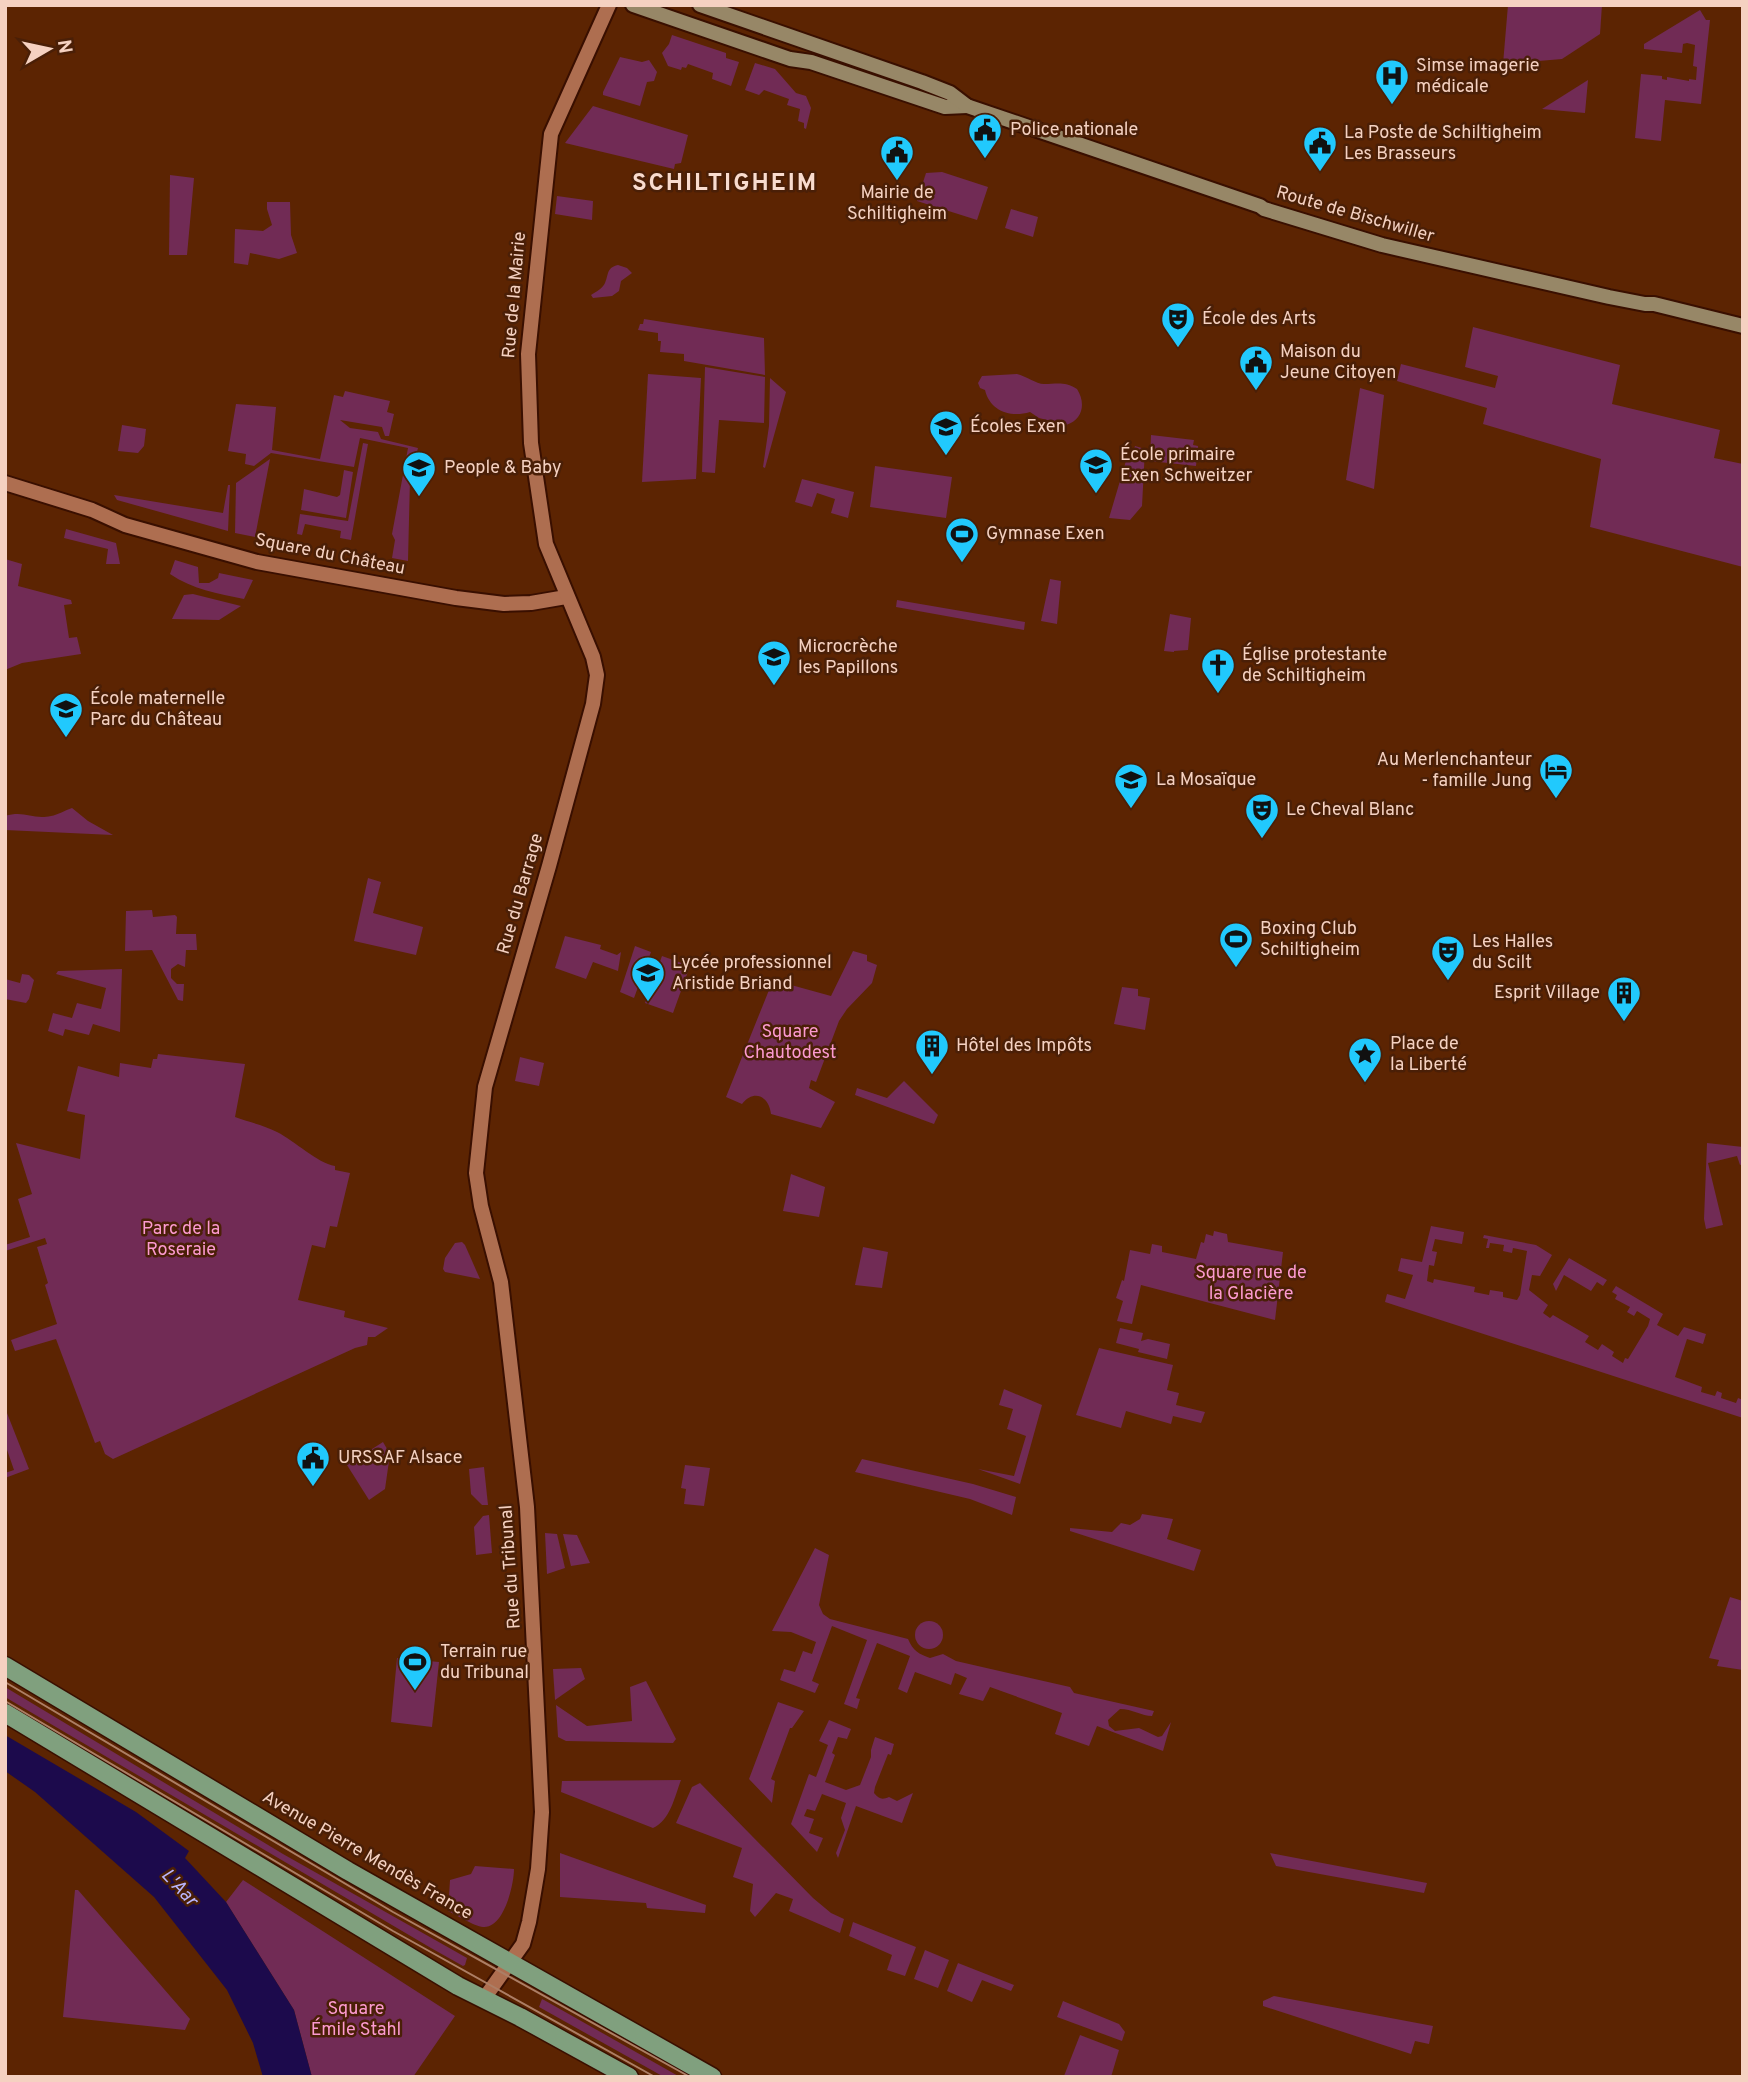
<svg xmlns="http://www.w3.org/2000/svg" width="1748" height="2082" viewBox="0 0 1748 2082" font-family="Overpass,sans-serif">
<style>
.green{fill:#712b55}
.water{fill:#1c0a4c}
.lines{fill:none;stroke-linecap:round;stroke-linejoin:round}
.tertiary-casing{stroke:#390f00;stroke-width:18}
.secondary-casing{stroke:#390f00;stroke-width:18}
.primary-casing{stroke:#390f00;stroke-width:21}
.tertiary{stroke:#ae6e50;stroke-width:14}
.secondary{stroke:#978767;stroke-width:14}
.primary{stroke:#80a07e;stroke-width:18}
.tram{stroke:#ac7e65;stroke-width:2}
.labels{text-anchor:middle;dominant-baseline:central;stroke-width:5;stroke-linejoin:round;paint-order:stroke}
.poi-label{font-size:18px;fill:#f5d1c1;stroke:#4a1f07;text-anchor:start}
.street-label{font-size:18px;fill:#f5d1c1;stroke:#4a1f07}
.park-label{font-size:18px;fill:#fc9ad0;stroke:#4a1f07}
.water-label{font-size:19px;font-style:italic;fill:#b9b5fd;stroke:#4a1f07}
.district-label{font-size:24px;font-weight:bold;letter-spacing:2px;fill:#f8dbce;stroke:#4a1f07}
</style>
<rect width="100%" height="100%" fill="#5c2402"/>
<g class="green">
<polygon points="1508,5 1602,5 1600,34 1562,59 1503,64"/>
<polygon points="1700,10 1706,20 1710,20 1701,104 1665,100 1661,141 1635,138 1641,74 1662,76 1662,79 1667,80 1667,77 1689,81 1689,79 1696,80 1697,67 1693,66 1695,45 1687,43 1683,44 1682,53 1644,49 1644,44"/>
<polygon points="672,35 726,53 726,58 739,62 731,86 712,79 713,73 688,64 686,68 682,67 681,70 668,66 662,53 669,44"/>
<polygon points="620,57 642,62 649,60 657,72 654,81 647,82 640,106 603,95 603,92"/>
<polygon points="755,63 775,69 796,93 806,96 811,108 806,129 804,128 804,123 798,121 800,109 787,105 789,99 764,90 759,95 745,90"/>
<polygon points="1588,80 1585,113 1542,109"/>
<polygon points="593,106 688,135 681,163 675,164 674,169 565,143"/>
<polygon points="942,172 988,187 977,220 917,201 926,173"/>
<polygon points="170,175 194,178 187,255 169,255"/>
<polygon points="557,196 593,201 592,220 555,214"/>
<polygon points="267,202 290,202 291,235 297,253 279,259 250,253 248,265 234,263 235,229 263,231 272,225 267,209"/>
<polygon points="1011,209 1038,217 1033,237 1005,228"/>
<path d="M618 265 627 268 632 273 621 281 619 291 612 296 593 298 591 295C596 292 603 288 605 283 609 274 606 268 618 265Z"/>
<polygon points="644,319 764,338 765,375 684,361 684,354 660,352 661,341 658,341 658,333 638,330 640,324 643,324"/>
<polygon points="1473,327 1620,365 1612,404 1720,430 1714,458 1743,464 1743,567 1590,527 1601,459 1483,424 1487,408 1397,381 1401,364 1495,388 1498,376 1465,367"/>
<polygon points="705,367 765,377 764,423 719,420 715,473 702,472"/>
<polygon points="648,374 701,378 696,479 642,482"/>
<path d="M1017 374C1026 376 1036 384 1044 384 1056 384 1065 381 1077 389 1086 403 1083 420 1066 425L1039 418 1030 412C1010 418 990 411 985 390L980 388 978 383 982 376Z"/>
<polygon points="770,378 786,392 765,468 763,467 769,426"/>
<polygon points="1360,388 1384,395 1374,489 1346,480"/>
<polygon points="345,391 390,401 387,412 394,414 389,436 385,436 382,427 340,420 350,428 378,432 381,439 418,448 410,479 408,561 392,558 395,540 392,534 408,448 360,438 354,467 271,453 254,466 245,464 246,454 228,451 236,404 276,407 272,450 320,459 334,395 343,397"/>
<polygon points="122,425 146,429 144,446 138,453 118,451"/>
<polygon points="1151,435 1194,440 1193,445 1198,446 1196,466 1150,461"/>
<polygon points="363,443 368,444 351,540 340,538 341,531 305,524 302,535 297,534 300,514 348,521"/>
<polygon points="1135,446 1145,449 1142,506 1130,520 1109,518 1128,454 1132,455"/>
<polygon points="270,459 255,537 235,533 236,483"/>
<polygon points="875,466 952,477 946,518 870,507"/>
<polygon points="344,470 353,472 346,518 301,510 304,489 337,497 340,495"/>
<polygon points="802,479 854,492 848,518 831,513 835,499 817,493 812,507 795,502"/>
<polygon points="228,485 230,485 228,531 117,500 114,495 223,513"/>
<polygon points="66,529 116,543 120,564 106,564 108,549 64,538"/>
<polygon points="5,559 22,564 18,586 71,600 72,604 64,605 69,638 77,637 81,654 22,663 5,670"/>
<path d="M175 560 198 567 199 583H209L218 578 219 573 253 580 244 599C218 594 192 589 170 574Z"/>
<polygon points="1050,579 1061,581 1057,624 1041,621"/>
<polygon points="193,594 241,606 219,620 172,619 184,595"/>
<polygon points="897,600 1025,622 1024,630 896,607"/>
<polygon points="1170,614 1191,618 1188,650 1174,651 1174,652 1164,651"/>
<path d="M72 808 88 821 113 835 5 830V816C25 810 32 820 51 816 58 815 65 810 72 808Z"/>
<polygon points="368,878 381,882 373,913 423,927 416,955 354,941"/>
<polygon points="152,910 153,917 175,915 177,917 176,934 196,934 197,950 186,950 185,967 178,964 171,969 171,978 177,984 184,984 183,1001 178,1000 152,950 125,951 126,911"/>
<polygon points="565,936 601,945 600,949 617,955 621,952 618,971 593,962 586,979 555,968"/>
<polygon points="635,946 651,952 634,998 620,992"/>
<path d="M853 951 867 955V961L877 965 872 983 847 1009 839 1021 816 1082 811 1080 809 1088 835 1102 821 1128 771 1114C769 1096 754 1089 742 1104L726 1097 773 980 831 996Z"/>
<polygon points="662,956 690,966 673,1013 645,1003"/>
<polygon points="122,969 120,1032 93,1024 89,1035 65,1029 63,1036 48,1031 53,1013 72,1018 77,1003 101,1009 106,988 56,974 58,971"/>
<polygon points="22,974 29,975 34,980 29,999 26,1003 5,999 5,979 20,983"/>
<polygon points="1122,987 1138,989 1138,996 1150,998 1145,1030 1114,1024"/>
<path d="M158 1054 245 1064 235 1117C248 1122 264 1125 277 1132 295 1141 317 1163 335 1166V1170L350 1173 337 1227 330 1226 325 1248 312 1245 298 1300 345 1311 344 1317 388 1328 375 1337H368L367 1345 355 1348 113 1459 105 1454 100 1441 95 1443 56 1339 15 1351 11 1340 57 1324 45 1285 48 1283 37 1247 47 1244 45 1238 5 1251V1245L30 1237 18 1199 32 1194 16 1143 80 1159 85 1115 67 1111 78 1066 119 1077 120 1063 151 1068 153 1059H157Z"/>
<polygon points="520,1057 544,1063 539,1086 515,1081"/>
<polygon points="904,1081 938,1115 934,1124 855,1095 857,1088 887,1098"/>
<polygon points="1707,1143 1743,1147 1743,1164 1740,1165 1737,1156 1708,1163 1723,1225 1706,1229 1704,1219"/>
<polygon points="791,1174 825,1187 819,1217 783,1211"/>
<polygon points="1431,1226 1464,1232 1462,1244 1435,1239 1432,1251 1437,1252 1434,1266 1429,1265 1427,1281 1433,1283 1434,1279 1475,1287 1474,1292 1489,1295 1490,1290 1503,1292 1503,1297 1517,1300 1520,1295 1527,1251 1513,1248 1512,1253 1503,1251 1504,1245 1490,1243 1489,1248 1486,1248 1488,1239 1483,1238 1484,1235 1536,1245 1552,1255 1540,1276 1532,1275 1529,1290 1548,1305 1543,1313 1550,1318 1553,1315 1589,1336 1585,1342 1598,1350 1602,1344 1614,1352 1612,1356 1623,1363 1625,1358 1628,1359 1648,1326 1650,1319 1637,1311 1634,1316 1627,1312 1630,1307 1615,1299 1617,1295 1612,1292 1616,1286 1663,1314 1657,1325 1678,1336 1684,1327 1706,1334 1703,1344 1687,1339 1675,1377 1702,1387 1701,1392 1715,1396 1717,1391 1722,1393 1721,1398 1736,1403 1738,1398 1743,1400 1743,1418 1385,1302 1387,1294 1405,1299 1413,1275 1398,1271 1401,1258 1422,1262"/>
<polygon points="1214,1231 1227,1234 1228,1242 1283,1252 1275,1320 1141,1285 1132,1324 1117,1321 1123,1301 1116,1298 1122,1280 1124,1281 1130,1250 1150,1254 1152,1244 1162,1246 1162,1252 1196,1259 1201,1242 1204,1243 1206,1234 1213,1236"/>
<polygon points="462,1242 465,1245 480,1279 445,1272 443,1269 445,1258 455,1243"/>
<polygon points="863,1247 888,1252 882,1288 855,1285"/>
<polygon points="1569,1258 1607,1280 1603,1286 1597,1282 1591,1291 1564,1275 1556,1291 1553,1284"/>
<polygon points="1120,1328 1143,1333 1141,1341 1148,1339 1170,1344 1167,1359 1138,1352 1139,1349 1116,1343"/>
<polygon points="1099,1348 1173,1365 1167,1390 1179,1393 1176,1405 1205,1412 1201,1423 1173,1416 1171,1424 1126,1411 1121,1428 1076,1415"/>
<polygon points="1004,1389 1042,1405 1020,1484 978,1469 1014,1476 1026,1436 1007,1429 1013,1409 999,1405"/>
<polygon points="5,1408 29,1469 5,1478 5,1473 14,1470 5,1444"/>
<polygon points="383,1442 390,1454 385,1489 369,1500 347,1465"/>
<polygon points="862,1459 973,1484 1016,1497 1012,1515 970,1499 855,1472"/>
<polygon points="685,1465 710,1468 704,1506 684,1504 686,1489 681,1488"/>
<polygon points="484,1467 488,1505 482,1505 471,1494 469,1469"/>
<polygon points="1142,1514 1173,1519 1167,1539 1201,1550 1194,1571 1070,1531 1070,1528 1112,1532 1121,1523 1130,1525 1140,1519"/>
<polygon points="489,1515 492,1553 476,1555 474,1527 483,1516"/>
<polygon points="545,1533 557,1534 565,1568 547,1574"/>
<polygon points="563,1534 577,1535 590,1563 571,1566"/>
<path d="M815 1548 829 1555 819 1605 823 1614 830 1619 908 1639C913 1651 919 1654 930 1658L943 1654 956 1661 1070 1687 1074 1693 1154 1711 1152 1716C1142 1716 1132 1709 1120 1709L1108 1720 1109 1726 1115 1731 1139 1728 1158 1737 1162 1736 1171 1722 1163 1751 1097 1726 1089 1746 1055 1734 1062 1713 990 1687 983 1701 959 1694 967 1678 955 1673 951 1685 915 1672 907 1693 898 1689 910 1656 877 1643 856 1698 860 1699 857 1709 844 1704 867 1640 832 1626 812 1681 819 1684 815 1693 780 1680 784 1669 795 1672 803 1651 812 1654 816 1642 791 1632 772 1631Z"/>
<polygon points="1730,1597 1743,1601 1743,1670 1717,1666 1719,1660 1709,1658"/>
<circle cx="929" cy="1635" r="14"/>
<polygon points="397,1658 439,1662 432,1727 391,1722"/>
<polygon points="581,1668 585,1679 555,1700 553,1669"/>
<polygon points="646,1681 676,1739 673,1743 566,1741 558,1737 556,1705 587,1726 632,1721 630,1687"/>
<polygon points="5,1687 283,1854 467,1958 465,1965 463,1966 431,1948 5,1697"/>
<polygon points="778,1702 804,1711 792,1728 790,1728 771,1779 775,1781 772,1803 749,1779"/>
<path d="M829 1720 851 1729 847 1739 838 1737 832 1753 835 1755 825 1782 846 1790 860 1785 871 1757V1750L875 1737 894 1744 891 1755 888 1754 875 1787 874 1793C879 1799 882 1800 889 1797L897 1801 913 1793 902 1823 856 1806 838 1858 836 1853 845 1830 841 1818 846 1803 822 1794 815 1811 807 1809 804 1816 814 1819 809 1833 823 1838 817 1852 791 1824 809 1774 816 1777 828 1745 819 1741Z"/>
<path d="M681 1780C675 1796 670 1821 653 1828L561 1792 562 1781Z"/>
<polygon points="700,1783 813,1898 831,1913 844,1919 840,1933 789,1911 793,1899 776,1893 755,1917 750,1911 753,1884 733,1877 742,1848 676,1823 692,1787"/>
<polygon points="560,1853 706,1905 705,1913 647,1908 646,1903 560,1897"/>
<polygon points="1270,1853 1427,1883 1424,1893 1276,1866"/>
<path d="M475 1866 514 1869C514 1884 504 1929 483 1927 474 1926 456 1915 448 1911L450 1880 471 1874Z"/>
<polygon points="243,1880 455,2016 413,2077 312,2077 294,2010 226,1902"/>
<polygon points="75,1890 78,1890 190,2019 185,2030 63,2017"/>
<polygon points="853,1922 916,1947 905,1976 887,1970 892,1955 849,1936"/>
<polygon points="925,1950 949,1960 938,1988 914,1979"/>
<polygon points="958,1963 1014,1985 1011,1991 982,1980 972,2002 947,1991"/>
<polygon points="1274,1996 1433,2026 1429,2044 1415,2041 1411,2054 1263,2006 1263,2001"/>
<polygon points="542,1999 544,2000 680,2077 664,2077 539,2007"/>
<polygon points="1063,2001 1119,2024 1125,2032 1122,2041 1057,2017"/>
<polygon points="1080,2035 1119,2050 1111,2077 1064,2076"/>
</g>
<polygon class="water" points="5,1735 136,1812 189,1851 185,1858 226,1902 294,2010 312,2077 263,2077 253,2043 227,1990 154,1897 35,1792 5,1771"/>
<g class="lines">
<g class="tertiary-casing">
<g id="tertiary">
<polyline points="5,483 92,510 125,525 257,562 456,598 504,604 531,603 566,597"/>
<polyline points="483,2000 523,1944 529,1922 538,1869 542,1812 527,1507 501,1282 481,1206 476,1173 485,1087 549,866 593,704 597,675 593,657 546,544 531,443 528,354 551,134 609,5"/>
</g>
</g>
<g class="secondary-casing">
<g id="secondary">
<polyline points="633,5 790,59 811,62 945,107 967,106"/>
<polyline points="700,5 922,82 950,93 967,106 1260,206 1264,209 1382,245 1609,297 1645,304 1654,304 1743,326"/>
</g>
</g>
<g class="primary-casing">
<g id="primary">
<polyline points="5,1666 348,1871 712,2077"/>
<polyline points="5,1713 458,1986 520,2017 629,2077"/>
</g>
</g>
<use href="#tertiary" class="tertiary"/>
<use href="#secondary" class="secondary"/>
<use href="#primary" class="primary"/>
<g class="tram">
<polyline points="5,1682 393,1912 690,2077"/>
<polyline points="5,1701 393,1931 655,2077"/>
</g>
</g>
<defs>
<g id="hospital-pin" transform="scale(1.75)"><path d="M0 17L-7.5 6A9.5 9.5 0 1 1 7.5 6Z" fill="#21c9fd" stroke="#4a1f07"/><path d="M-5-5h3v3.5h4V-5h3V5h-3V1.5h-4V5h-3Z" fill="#111"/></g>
<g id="civic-pin" transform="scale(1.75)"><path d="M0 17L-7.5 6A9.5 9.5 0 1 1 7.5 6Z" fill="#21c9fd" stroke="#4a1f07"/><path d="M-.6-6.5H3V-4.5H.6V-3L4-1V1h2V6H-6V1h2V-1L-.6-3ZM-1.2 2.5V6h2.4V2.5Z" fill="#111"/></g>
<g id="theatre-pin" transform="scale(1.75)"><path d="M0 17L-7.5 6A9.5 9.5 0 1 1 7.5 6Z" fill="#21c9fd" stroke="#4a1f07"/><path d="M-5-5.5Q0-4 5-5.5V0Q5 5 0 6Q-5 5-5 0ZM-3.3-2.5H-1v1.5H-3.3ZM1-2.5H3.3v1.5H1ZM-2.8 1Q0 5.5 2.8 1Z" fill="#111"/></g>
<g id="school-pin" transform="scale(1.75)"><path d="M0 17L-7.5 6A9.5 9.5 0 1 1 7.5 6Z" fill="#21c9fd" stroke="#4a1f07"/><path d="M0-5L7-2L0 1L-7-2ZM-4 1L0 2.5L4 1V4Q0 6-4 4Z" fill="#111"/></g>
<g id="stadium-pin" transform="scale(1.75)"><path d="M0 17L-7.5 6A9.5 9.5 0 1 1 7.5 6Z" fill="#21c9fd" stroke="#4a1f07"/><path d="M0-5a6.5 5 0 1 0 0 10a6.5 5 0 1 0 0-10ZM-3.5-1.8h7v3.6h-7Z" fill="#111"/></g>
<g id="church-pin" transform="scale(1.75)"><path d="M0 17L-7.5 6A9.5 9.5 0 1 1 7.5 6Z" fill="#21c9fd" stroke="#4a1f07"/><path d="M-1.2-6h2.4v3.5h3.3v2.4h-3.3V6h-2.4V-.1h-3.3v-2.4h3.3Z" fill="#111"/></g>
<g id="hotel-pin" transform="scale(1.75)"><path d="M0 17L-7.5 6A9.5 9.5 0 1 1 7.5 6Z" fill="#21c9fd" stroke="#4a1f07"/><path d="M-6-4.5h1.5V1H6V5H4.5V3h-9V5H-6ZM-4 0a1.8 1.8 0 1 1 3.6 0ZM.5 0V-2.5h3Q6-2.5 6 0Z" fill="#111"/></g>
<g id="building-pin" transform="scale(1.75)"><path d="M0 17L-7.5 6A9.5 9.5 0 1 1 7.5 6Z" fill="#21c9fd" stroke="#4a1f07"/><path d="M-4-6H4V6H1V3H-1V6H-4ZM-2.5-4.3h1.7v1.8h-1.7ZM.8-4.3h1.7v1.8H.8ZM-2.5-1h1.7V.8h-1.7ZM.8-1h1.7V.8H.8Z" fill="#111"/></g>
<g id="sight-pin" transform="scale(1.75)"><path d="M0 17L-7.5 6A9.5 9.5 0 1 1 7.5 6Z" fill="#21c9fd" stroke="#4a1f07"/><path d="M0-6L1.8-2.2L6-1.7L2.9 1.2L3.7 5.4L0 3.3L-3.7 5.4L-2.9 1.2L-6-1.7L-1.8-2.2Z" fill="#111"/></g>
</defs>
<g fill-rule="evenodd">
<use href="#hospital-pin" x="1392" y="76"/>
<use href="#civic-pin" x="985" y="130"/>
<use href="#civic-pin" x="1320" y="143"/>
<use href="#civic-pin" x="897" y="152"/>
<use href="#theatre-pin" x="1178" y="319"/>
<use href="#civic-pin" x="1256" y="362"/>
<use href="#school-pin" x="946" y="427"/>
<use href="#school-pin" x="1096" y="465"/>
<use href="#school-pin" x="419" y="468"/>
<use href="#stadium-pin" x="962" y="534"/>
<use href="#school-pin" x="774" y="657"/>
<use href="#church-pin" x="1218" y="665"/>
<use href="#school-pin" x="66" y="709"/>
<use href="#hotel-pin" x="1556" y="770"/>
<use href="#school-pin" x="1131" y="780"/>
<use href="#theatre-pin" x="1262" y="810"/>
<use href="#stadium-pin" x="1236" y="939"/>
<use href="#theatre-pin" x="1448" y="952"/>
<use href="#school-pin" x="648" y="973"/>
<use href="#building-pin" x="1624" y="993"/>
<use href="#building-pin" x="932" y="1046"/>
<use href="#sight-pin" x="1365" y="1054"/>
<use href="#civic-pin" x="313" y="1458"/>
<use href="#stadium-pin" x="415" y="1662"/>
</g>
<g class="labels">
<g class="poi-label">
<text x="1416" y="66">Simse imagerie<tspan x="1416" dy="21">médicale</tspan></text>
<text x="1010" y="130">Police nationale</text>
<text x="1344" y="133">La Poste de Schiltigheim<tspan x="1344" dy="21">Les Brasseurs</tspan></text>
<text x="897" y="193" text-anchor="middle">Mairie de<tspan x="897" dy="21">Schiltigheim</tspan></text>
<text x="1202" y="319">École des Arts</text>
<text x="1280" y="352">Maison du<tspan x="1280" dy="21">Jeune Citoyen</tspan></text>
<text x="970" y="427">Écoles Exen</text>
<text x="1120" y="455">École primaire<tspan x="1120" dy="21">Exen Schweitzer</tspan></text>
<text x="444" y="468">People &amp; Baby</text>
<text x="986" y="534">Gymnase Exen</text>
<text x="798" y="647">Microcrèche<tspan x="798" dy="21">les Papillons</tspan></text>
<text x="1242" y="655">Église protestante<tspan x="1242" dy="21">de Schiltigheim</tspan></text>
<text x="90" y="699">École maternelle<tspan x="90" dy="21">Parc du Château</tspan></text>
<text x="1532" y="760" text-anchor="end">Au Merlenchanteur<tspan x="1532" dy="21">- famille Jung</tspan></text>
<text x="1156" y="780">La Mosaïque</text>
<text x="1286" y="810">Le Cheval Blanc</text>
<text x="1260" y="929">Boxing Club<tspan x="1260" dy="21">Schiltigheim</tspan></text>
<text x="1472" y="942">Les Halles<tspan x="1472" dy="21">du Scilt</tspan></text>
<text x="672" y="963">Lycée professionnel<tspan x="672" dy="21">Aristide Briand</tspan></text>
<text x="1600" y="993" text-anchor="end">Esprit Village</text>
<text x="1390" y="1044">Place de<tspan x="1390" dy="21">la Liberté</tspan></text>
<text x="956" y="1046">Hôtel des Impôts</text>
<text x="338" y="1458">URSSAF Alsace</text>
<text x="440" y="1652">Terrain rue<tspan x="440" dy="21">du Tribunal</tspan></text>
</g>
<g class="street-label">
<text transform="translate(1355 215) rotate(16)">Route de Bischwiller</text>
<text transform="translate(515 295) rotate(-85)">Rue de la Mairie</text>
<text transform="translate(330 555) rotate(11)">Square du Château</text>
<text transform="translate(521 894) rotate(-74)">Rue du Barrage</text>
<text transform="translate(511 1567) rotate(-94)">Rue du Tribunal</text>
<text transform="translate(367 1856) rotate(30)">Avenue Pierre Mendès France</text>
</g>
<g class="park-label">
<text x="790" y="1032">Square<tspan x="790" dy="21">Chautodest</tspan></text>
<text x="181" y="1229">Parc de la<tspan x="181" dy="21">Roseraie</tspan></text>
<text x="1251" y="1273">Square rue de<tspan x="1251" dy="21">la Glacière</tspan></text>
<text x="356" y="2009">Square<tspan x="356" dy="21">Émile Stahl</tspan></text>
</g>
<g class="water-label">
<text transform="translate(179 1888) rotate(47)">L'Aar</text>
</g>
<g class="district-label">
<text x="725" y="184">SCHILTIGHEIM</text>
</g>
</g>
<rect width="1748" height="2082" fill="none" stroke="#f5d1c1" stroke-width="14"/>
<g transform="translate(49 49) rotate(81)" stroke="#4a1f07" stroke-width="5" paint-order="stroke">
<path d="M0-5L12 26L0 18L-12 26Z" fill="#f5d1c1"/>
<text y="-10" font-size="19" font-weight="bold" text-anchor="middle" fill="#f5d1c1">N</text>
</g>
</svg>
